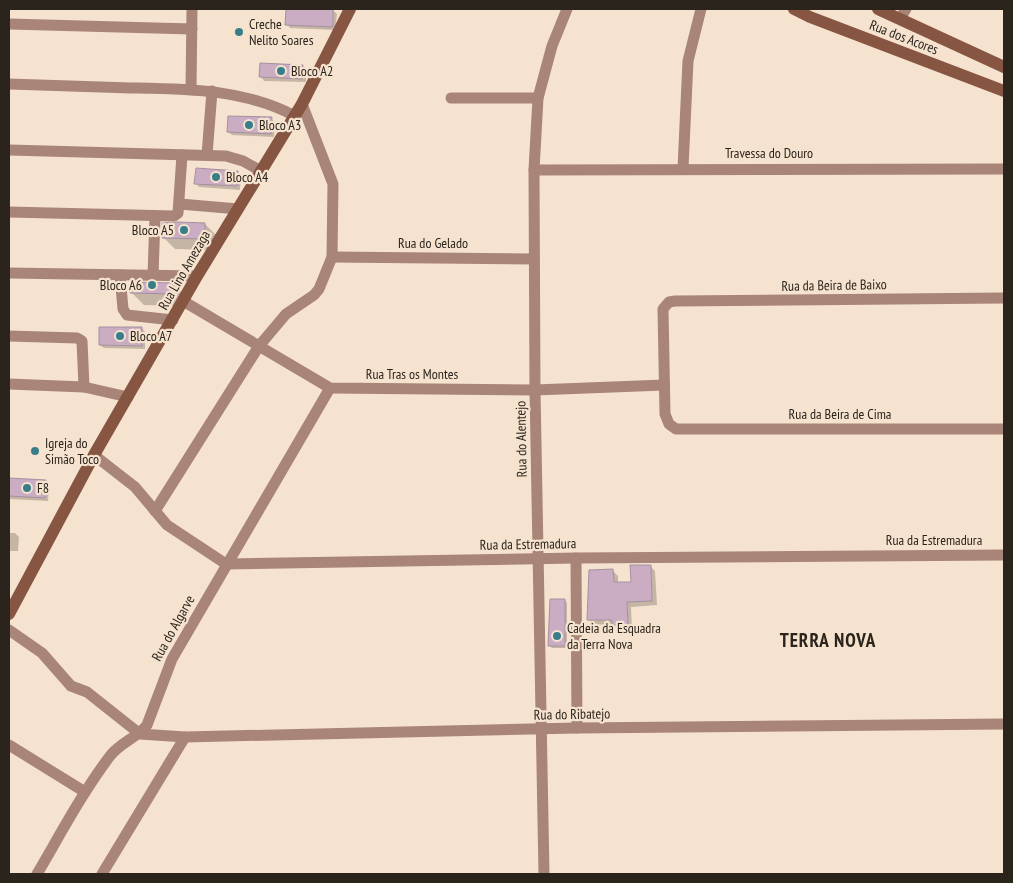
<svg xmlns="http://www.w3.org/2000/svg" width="1013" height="883" viewBox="0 0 1013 883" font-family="'PT Sans Narrow',sans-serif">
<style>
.shadow{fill:#0003}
.building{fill:#cbadc3;stroke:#a690a0}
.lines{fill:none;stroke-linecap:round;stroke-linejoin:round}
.street{stroke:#a88578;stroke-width:11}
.secondary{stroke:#875643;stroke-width:12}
.poi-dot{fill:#377e89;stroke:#f6e3cf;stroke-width:2}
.labels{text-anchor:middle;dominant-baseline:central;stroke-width:4.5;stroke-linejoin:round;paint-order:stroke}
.poi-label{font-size:14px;fill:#2b241c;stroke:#f6e3cf;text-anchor:start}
.street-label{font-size:14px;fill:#2b241c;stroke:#f6e3cf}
.district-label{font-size:19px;font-weight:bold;letter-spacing:1px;fill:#2b241c;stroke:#f6e3cf}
</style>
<rect width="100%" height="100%" fill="#f6e3cf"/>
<g class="shadow">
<polygon points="287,9 333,10 337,14 335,30 290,28 287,24"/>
<polygon points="303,66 306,70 306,82 264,81 261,77"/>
<polygon points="271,119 275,122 274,137 232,135 228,132"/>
<polygon points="238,172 241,176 240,190 199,187 196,183"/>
<polygon points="205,224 217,236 216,250 175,249 163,237"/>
<polygon points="173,284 185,296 185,306 144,305 132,293"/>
<polygon points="142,328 145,332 145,349 104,348 100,345"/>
<polygon points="9,479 45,482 49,485 48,501 9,499"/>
<polygon points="9,533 15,533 19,537 18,551 9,551"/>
<polygon points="650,566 655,571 657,605 631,607 632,629 618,629 613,624 593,625 589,620 613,571 618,576 618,583 632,583"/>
<polygon points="565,600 567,603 567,648 552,648 549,645"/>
</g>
<g class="building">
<polygon points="286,9 333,9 333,25 332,27 285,25"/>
<polygon points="260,63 303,65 302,79 259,77"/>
<polygon points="228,116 272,117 271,134 227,132"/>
<polygon points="196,168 238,171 237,186 194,184"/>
<polygon points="179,222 205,223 205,239 162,238 162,223"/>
<polygon points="131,282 174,283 174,294 130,293"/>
<polygon points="99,327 142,327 142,346 99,345"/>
<polygon points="9,478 46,480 45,498 9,496"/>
<polygon points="630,565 651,565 652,601 627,602 628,625 612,625 612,620 587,620 589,570 613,569 614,582 631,582"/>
<polygon points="550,599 565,599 565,646 548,646"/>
</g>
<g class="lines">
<g class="street">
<polyline points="900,19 906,9"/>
<polyline points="9,24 192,29"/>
<path d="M9 84C50 85 90 87 131 88 188 89 244 89 295 116"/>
<polyline points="191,89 192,9"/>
<polyline points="451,98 538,98"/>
<polyline points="9,150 226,156 243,161 261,171"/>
<polyline points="207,155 212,91"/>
<polyline points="683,168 688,61 701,9"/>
<polyline points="534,170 1004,169"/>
<polyline points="180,204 238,209"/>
<polyline points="9,212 174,216 178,213 182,155"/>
<polyline points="332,257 534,259"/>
<polyline points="9,273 197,276"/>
<polyline points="120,275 123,309 127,315 173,320"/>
<polyline points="153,275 155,217"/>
<polyline points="1004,298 675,301 669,302 663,309 665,414 669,424 676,429 1004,429"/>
<polyline points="183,301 330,388 535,390 664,385"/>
<polyline points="9,336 77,338 82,341 84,387"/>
<polyline points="9,384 84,387 128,397"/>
<polyline points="94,455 135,487 167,525 226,564 576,558 1004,555"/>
<polyline points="155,511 259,346 286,314 314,295 319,289 332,257 333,184 302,104"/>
<polyline points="576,558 577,728"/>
<polyline points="9,630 42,653 71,686 87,692 140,734 185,737 577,728 1004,724"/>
<polyline points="9,745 85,792"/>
<path d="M37 874C60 835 82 793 110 756 121 742 137 738 147 725L172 659 330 388"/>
<polyline points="102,874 185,737"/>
<polyline points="544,874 535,390 534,170 538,98 552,46 567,9"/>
</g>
<g class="secondary">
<polyline points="794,9 810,17 1004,91"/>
<polyline points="878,9 1004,67"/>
<polyline points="9,614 94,455 197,276 302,104 350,9"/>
</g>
</g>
<g class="poi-dot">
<circle cx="239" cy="32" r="5"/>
<circle cx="281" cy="71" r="5"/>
<circle cx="249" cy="125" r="5"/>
<circle cx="216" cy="177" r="5"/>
<circle cx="184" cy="230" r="5"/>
<circle cx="152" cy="285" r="5"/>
<circle cx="120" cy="336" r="5"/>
<circle cx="35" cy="451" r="5"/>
<circle cx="27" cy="488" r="5"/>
<circle cx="557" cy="636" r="5"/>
</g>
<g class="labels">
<g class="poi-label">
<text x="249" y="24">Creche<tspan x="249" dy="16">Nelito Soares</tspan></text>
<text x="291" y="71">Bloco A2</text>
<text x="259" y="125">Bloco A3</text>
<text x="226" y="177">Bloco A4</text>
<text x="174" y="230" text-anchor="end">Bloco A5</text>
<text x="142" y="285" text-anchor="end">Bloco A6</text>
<text x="130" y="336">Bloco A7</text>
<text x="45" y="443">Igreja do<tspan x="45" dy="16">Simão Toco</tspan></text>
<text x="37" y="488">F8</text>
<text x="567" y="628">Cadeia da Esquadra<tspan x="567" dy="16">da Terra Nova</tspan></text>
</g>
<g class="street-label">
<text transform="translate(904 37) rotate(21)">Rua dos Acores</text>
<text x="769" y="153">Travessa do Douro</text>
<text x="433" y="243">Rua do Gelado</text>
<text transform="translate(184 270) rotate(-60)">Rua Lino Amezaga</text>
<text transform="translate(834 285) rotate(-1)">Rua da Beira de Baixo</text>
<text x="412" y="374">Rua Tras os Montes</text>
<text x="840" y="414">Rua da Beira de Cima</text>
<text transform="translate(521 439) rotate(-91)">Rua do Alentejo</text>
<text x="934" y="540">Rua da Estremadura</text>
<text transform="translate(528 544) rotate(-1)">Rua da Estremadura</text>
<text transform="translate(173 628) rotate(-61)">Rua do Algarve</text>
<text transform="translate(572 714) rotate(-1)">Rua do Ribatejo</text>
</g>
<g class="district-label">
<text x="828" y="640">TERRA NOVA</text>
</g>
</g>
<rect width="1013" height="883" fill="none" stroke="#2b241c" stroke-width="20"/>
</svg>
